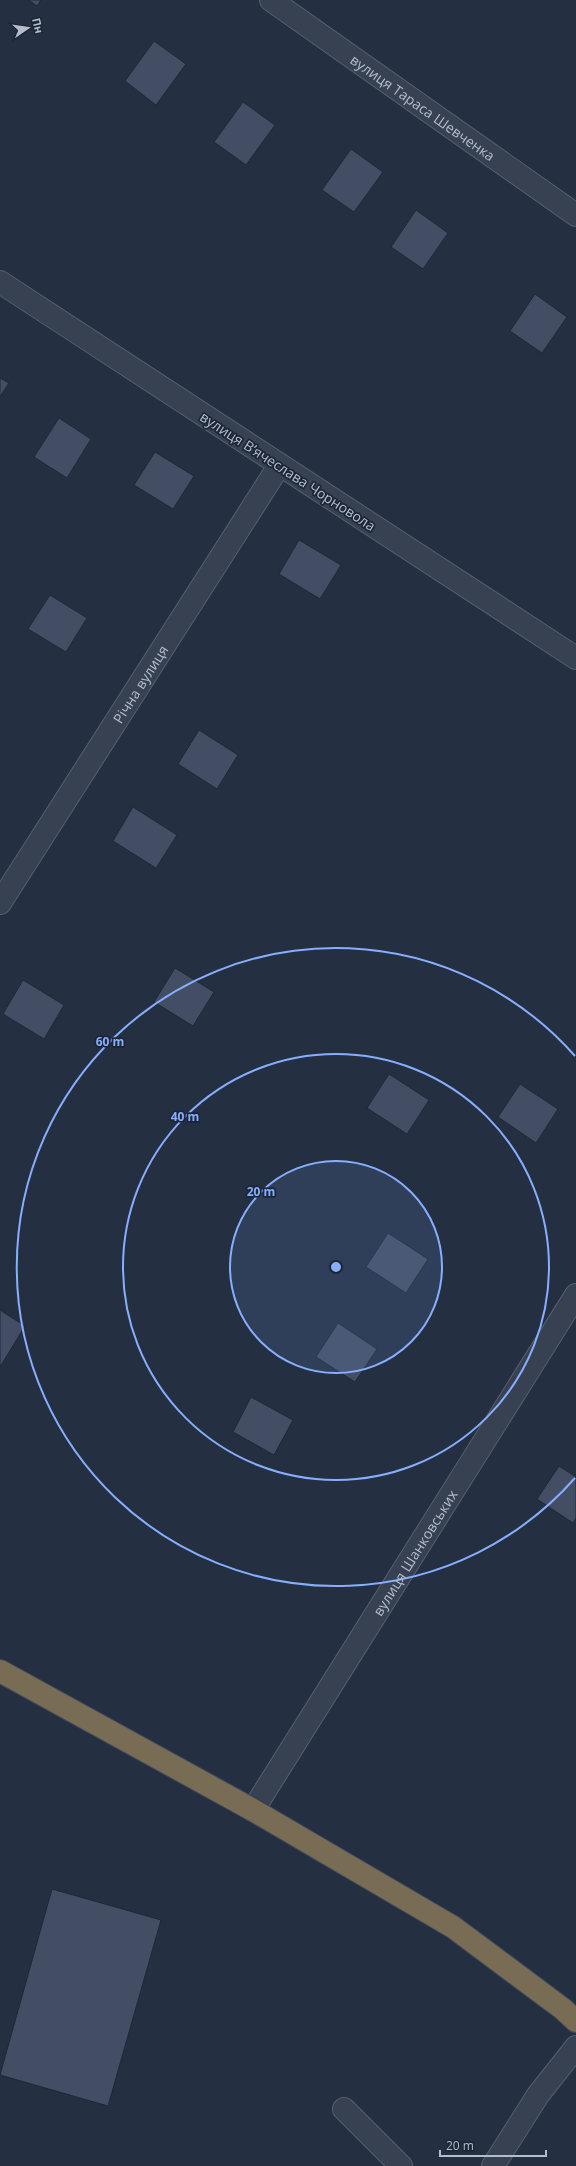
<svg xmlns="http://www.w3.org/2000/svg" width="576" height="2166" viewBox="0 0 576 2166" font-family="'Open Sans',sans-serif">
<style>
.building{fill:#434e64;stroke:#1f2839}
.lines{fill:none;stroke-linecap:round;stroke-linejoin:round}
.minor-casing{stroke:#565f6f;stroke-width:24}
.highway-casing{stroke:#434c5c;stroke-width:24}
.minor{stroke:#384152;stroke-width:22}
.highway{stroke:#786c55;stroke-width:22}
.ring{fill:none;stroke:#87aeff;stroke-width:2}
.labels{text-anchor:middle;dominant-baseline:central;stroke-width:3.5;stroke-linejoin:round;paint-order:stroke}
.street-label{font-size:14px;fill:#b5bccc;stroke:#1d2637}
.centre{fill:#87aeff;stroke:#1d2637;stroke-width:2}
.ring-label{font-size:12px;text-anchor:middle;font-weight:bold;fill:#87aeff;stroke:#1d2637;stroke-width:3.5;stroke-linejoin:round;paint-order:stroke}
</style>
<rect width="100%" height="100%" fill="#242f42"/>
<g class="building">
<polygon points="29,0 41,0 37,6"/>
<polygon points="154,41 186,64 156,105 125,81"/>
<polygon points="243,102 275,125 246,165 214,142"/>
<polygon points="351,149 383,172 354,212 322,190"/>
<polygon points="416,210 448,233 423,269 391,247"/>
<polygon points="535,294 567,317 542,353 510,331"/>
<polygon points="0,378 9,383 0,397"/>
<polygon points="59,418 91,439 67,478 34,457"/>
<polygon points="155,452 194,476 173,509 134,485"/>
<polygon points="299,540 341,565 320,599 279,574"/>
<polygon points="50,595 87,618 66,652 28,629"/>
<polygon points="199,730 238,755 217,789 178,764"/>
<polygon points="133,807 177,835 156,868 113,841"/>
<polygon points="175,968 214,992 193,1026 154,1002"/>
<polygon points="23,980 64,1005 44,1039 3,1014"/>
<polygon points="389,1074 429,1100 407,1134 367,1108"/>
<polygon points="520,1084 558,1109 536,1143 498,1117"/>
<polygon points="388,1233 428,1259 406,1293 366,1267"/>
<polygon points="0,1310 25,1326 0,1367"/>
<polygon points="338,1323 377,1349 355,1382 316,1357"/>
<polygon points="251,1397 293,1420 274,1455 233,1432"/>
<polygon points="559,1466 576,1477 576,1518 573,1523 537,1499"/>
<polygon points="52,1889 161,1920 108,2106 0,2075"/>
</g>
<g class="lines">
<g class="minor-casing">
<g id="minor">
<path id="s1" d="M271 0 576 215"/>
<polyline points="0,282 576,658"/>
<path id="s2" d="M0 903 279 466"/>
<path id="s3" d="M253 1810 576 1295"/>
<polyline points="344,2109 401,2166"/>
<polyline points="493,2166 538,2095 576,2047"/>
</g>
</g>
<g class="highway-casing">
<polyline id="highway" points="0,1671 253,1810 453,1927 563,2009 576,2021"/>
</g>
<use href="#minor" class="minor"/>
<use href="#highway" class="highway"/>
</g>
<circle cx="336" cy="1267" r="106" fill="#87aeff" fill-opacity=".12"/>
<g class="ring">
<circle cx="336" cy="1267" r="106"/>
<circle cx="336" cy="1267" r="213"/>
<path d="M575 1478A319 319 0 1 1 575 1056"/>
</g>
<g class="labels">
<g class="street-label">
<text stroke="none"><textPath href="#s1" startOffset="186">вулиця Тараса Шевченка</textPath></text>
<text transform="translate(288 471) rotate(33)">вулиця Вʼячеслава Чорновола</text>
<text stroke="none"><textPath href="#s2" startOffset="260">Річна вулиця</textPath></text>
<text stroke="none"><textPath href="#s3" startOffset="304">вулиця Шанковських</textPath></text>
</g>
</g>
<circle cx="336" cy="1267" r="6" class="centre"/>
<g class="ring-label">
<text x="110" y="1046">60 m</text>
<text x="185" y="1121">40 m</text>
<text x="261" y="1196">20 m</text>
</g>
<g transform="translate(28 28) rotate(77)" stroke="#1d2637" stroke-width="3" paint-order="stroke">
<path d="M0-3L7 15L0 10L-7 15Z" fill="#b5bccc"/>
<text y="-6" font-size="11" font-weight="bold" text-anchor="middle" fill="#b5bccc">Пн</text>
</g>
<path d="M440 2150v6h106v-6" fill="none" stroke="#b5bccc" stroke-width="2"/>
<text x="446" y="2150" font-size="12" fill="#b5bccc" stroke="#1d2637" stroke-width="3" paint-order="stroke">20 m</text>
</svg>
